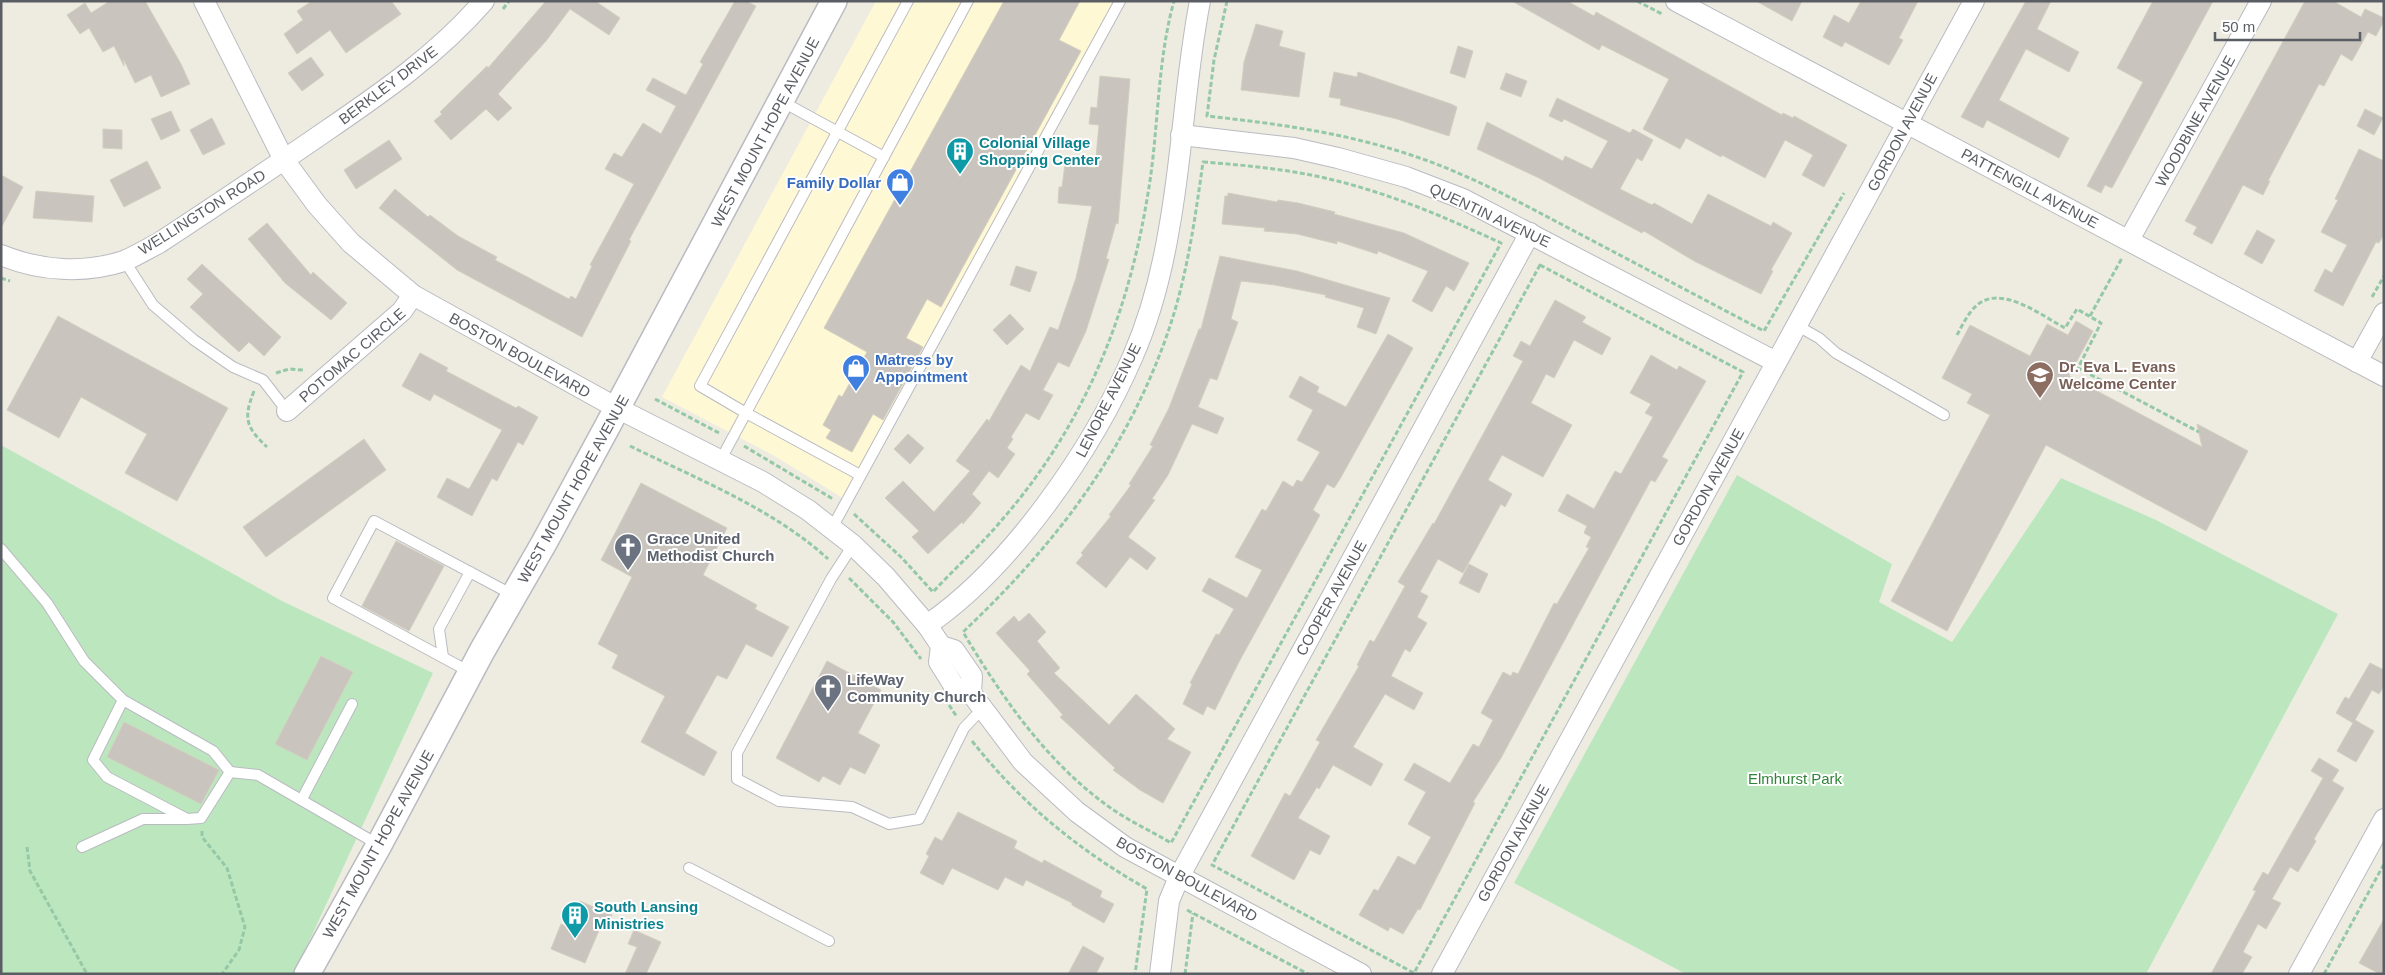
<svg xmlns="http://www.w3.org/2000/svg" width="2385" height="975" viewBox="0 0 2385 975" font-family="Arial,sans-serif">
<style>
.commercial{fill:#fff8d5}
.green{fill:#bce7be}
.building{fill:#c9c5be;stroke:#d3cebf}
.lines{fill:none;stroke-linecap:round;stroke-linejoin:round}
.service-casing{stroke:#b9bbc1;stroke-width:12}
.minor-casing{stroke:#b9bbc1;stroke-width:22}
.tertiary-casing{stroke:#b9bbc1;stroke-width:28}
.path{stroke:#95c8a6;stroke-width:3;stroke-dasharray:5 2.5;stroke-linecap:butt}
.service{stroke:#fff;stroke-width:10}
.minor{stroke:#fff;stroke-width:20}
.tertiary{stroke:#fff;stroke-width:25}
.labels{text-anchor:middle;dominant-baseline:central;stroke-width:4;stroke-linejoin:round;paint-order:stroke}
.street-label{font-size:15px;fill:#5a5d63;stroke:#fff}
.culture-label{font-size:15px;font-weight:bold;fill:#0d838f;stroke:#fff;text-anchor:start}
.shop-label{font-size:15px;font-weight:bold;fill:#366cbe;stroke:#fff;text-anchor:end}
.education-label{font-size:15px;font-weight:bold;fill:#785e54;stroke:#fff;text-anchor:start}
.worship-label{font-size:15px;font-weight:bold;fill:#5b616d;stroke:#fff;text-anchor:start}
.park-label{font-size:15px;fill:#308439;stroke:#fff}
</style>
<rect width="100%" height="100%" fill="#eeece1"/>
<polygon class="commercial" points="876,1 1121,1 846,500 773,455 662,397"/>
<g class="green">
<polygon points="1,445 282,601 433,673 294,974 1,974"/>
<polygon points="1737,475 1892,564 1879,602 1952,642 2061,478 2156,520 2338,614 2146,974 1686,974 1514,883"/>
</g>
<g class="building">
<polygon points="110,1 145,1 181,64 190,84 161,97 151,75 135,83 124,60 124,66 114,46 103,52 89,28 80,34 67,15 85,3 91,13"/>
<polygon points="312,1 391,1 401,14 346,53 330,30 297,54 284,34 303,20 297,11"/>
<polygon points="546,1 595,1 620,18 609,35 570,9 546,41 498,94 512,108 498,121 486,109 451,140 434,121 442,114 440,112 487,66 488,68"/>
<polygon points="735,1 746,1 756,6 629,240 631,241 582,337 457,270 379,208 395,189 428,217 430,215 458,236 497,257 495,260 569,299 571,296 576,299 592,266 590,265 634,184 605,169 614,153 622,157 643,123 661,134 676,106 646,90 653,78 686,95 703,64 700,62"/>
<polygon points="1004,1 1080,1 1059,40 1081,51 941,307 927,299 906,338 923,347 883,420 873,414 852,452 826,438 831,430 823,425 839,395 842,397 867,352 824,328"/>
<polygon points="1512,1 1567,1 1594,16 1596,12 1782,115 1783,113 1793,118 1794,116 1847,145 1824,187 1802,175 1813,155 1785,140 1765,178 1722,155 1721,157 1686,138 1680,149 1643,129 1669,79 1602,45 1599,50"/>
<polygon points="1756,1 1802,1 1792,21"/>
<polygon points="1861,1 1918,1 1899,38 1903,40 1889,65 1845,42 1842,47 1823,37 1834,15 1849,23"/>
<polygon points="2026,1 2051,1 2037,29 2079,52 2069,72 2026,49 1999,100 2069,138 2059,158 1987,120 1983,128 1961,117"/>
<polygon points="2153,1 2213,1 2112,188 2105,185 2101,193 2087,186 2143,82 2117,68"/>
<polygon points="2305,1 2333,1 2361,17 2365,9 2384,18 2384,21 2376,36 2368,32 2352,61 2341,54 2324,86 2319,84 2268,181 2270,181 2263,195 2243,185 2212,244 2193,234 2197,227 2185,221"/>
<polygon points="1256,24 1283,31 1279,46 1305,53 1299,97 1241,90 1244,62"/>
<polygon points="1458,46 1473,51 1465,78 1450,73"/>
<polygon points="311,57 324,75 302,91 288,73"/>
<polygon points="1334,72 1357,77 1358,72 1451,104 1457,107 1449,136 1397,119 1340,105 1341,99 1329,97"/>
<polygon points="1506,73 1527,81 1521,97 1500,89"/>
<polygon points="1100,76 1130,79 1118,224 1116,223 1106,259 1109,259 1086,331 1069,367 1058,362 1043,390 1053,395 1039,420 1026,413 1011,437 1013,439 1007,448 1015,454 998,478 989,471 972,494 981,503 963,524 962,522 928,554 912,537 919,531 885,498 903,481 934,512 970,471 956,461 987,419 989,421 1021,365 1030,371 1050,327 1058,330 1076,278 1092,206 1058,203 1059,187 1062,187 1065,164 1095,168 1099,125 1089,124 1091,107 1097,108"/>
<polygon points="1557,98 1630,133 1633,129 1653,140 1642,161 1637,158 1620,189 1652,205 1654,203 1692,224 1708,194 1771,226 1773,222 1792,233 1771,270 1773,271 1761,294 1694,261 1644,231 1642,233 1539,178 1477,149 1487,122 1563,161 1565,156 1592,169 1608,141 1564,119 1562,122 1549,116"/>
<polygon points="2365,109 2383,118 2374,135 2357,126"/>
<polygon points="171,111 180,131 161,140 151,119"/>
<polygon points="212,118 225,144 203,155 190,130"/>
<polygon points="103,129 122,130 122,149 103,148"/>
<polygon points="389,140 402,159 356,189 344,170"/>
<polygon points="2359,149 2384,161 2384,234 2379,243 2376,242 2343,306 2314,291 2325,269 2332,273 2347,245 2321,232 2338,200 2335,199"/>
<polygon points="147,161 161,188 124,207 110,180"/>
<polygon points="1,175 23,187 1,228"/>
<polygon points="36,191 94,196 92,222 33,218"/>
<polygon points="1228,193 1277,202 1278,200 1298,203 1335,212 1334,214 1404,233 1469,263 1454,291 1446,286 1432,312 1412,301 1428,271 1378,251 1377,254 1337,241 1337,244 1297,234 1264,231 1265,228 1222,224 1225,196 1228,196"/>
<polygon points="267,223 311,275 313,272 347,303 331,320 285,283 248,239"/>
<polygon points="2257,230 2275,240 2262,264 2244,254"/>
<polygon points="1220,256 1297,271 1390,298 1376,334 1357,327 1364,308 1325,297 1326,295 1275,285 1241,281 1231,319 1238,322 1217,380 1210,378 1198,407 1224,418 1217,434 1192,424 1168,475 1152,499 1155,500 1128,537 1156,558 1147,570 1130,557 1106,588 1076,563 1083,555 1081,553 1111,516 1109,515 1131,485 1129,484 1153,446 1150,445 1169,408 1199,329 1201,329"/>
<polygon points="202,264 281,337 264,356 249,342 239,352 190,307 203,294 187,279"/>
<polygon points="1016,266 1037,272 1030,292 1010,285"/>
<polygon points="1555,300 1586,317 1582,322 1611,338 1602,355 1574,340 1554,378 1546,374 1531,403 1572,425 1543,477 1502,455 1488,480 1512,494 1505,507 1501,504 1463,573 1438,559 1420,592 1428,596 1417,617 1427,623 1410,652 1405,649 1391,676 1423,693 1414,710 1385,694 1353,747 1383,764 1371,786 1333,765 1319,789 1317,787 1298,818 1330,836 1320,855 1310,850 1294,880 1251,856 1285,793 1290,796 1320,742 1316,740 1359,666 1357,665 1370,640 1374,642 1405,586 1398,582 1433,523 1434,524 1523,361 1513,356 1521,341 1530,346"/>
<polygon points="1010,314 1024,329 1007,345 993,330"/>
<polygon points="58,316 228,408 177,501 125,473 147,434 81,397 59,438 7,410"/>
<polygon points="2076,321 2093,331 2069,376 2202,447 2197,424 2248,451 2206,531 2046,445 1947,631 1891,601 1990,415 1967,403 1972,394 1942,378 1970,325 2030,356 2047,324 2068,335"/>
<polygon points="1388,334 1413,348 1340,479 1334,488 1327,484 1313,510 1320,515 1240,660 1215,710 1207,706 1203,715 1183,704 1192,684 1190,683 1216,634 1219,635 1234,609 1202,591 1209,578 1247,598 1262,570 1235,557 1262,509 1266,511 1283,481 1293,487 1297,480 1302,482 1320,452 1297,440 1313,410 1289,397 1300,376 1319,387 1317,392 1346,407"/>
<polygon points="420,353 448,368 446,371 516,408 518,406 538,417 523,445 518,442 497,481 492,478 472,516 437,497 447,478 469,489 502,430 434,394 430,401 402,386"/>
<polygon points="1651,355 1677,370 1679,366 1706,381 1662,457 1668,460 1655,482 1651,480 1501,758 1473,802 1475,803 1420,910 1418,909 1403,934 1390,927 1388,931 1359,915 1374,889 1378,891 1398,856 1415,865 1431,837 1408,824 1426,792 1404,780 1414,763 1450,783 1473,744 1479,747 1493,720 1481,713 1503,672 1511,676 1513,672 1518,674 1554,603 1557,604 1589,548 1586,547 1591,537 1584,533 1587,526 1558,511 1567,494 1594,509 1615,471 1621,474 1653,417 1645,413 1651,404 1630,393"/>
<polygon points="908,434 924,448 910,464 894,449"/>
<polygon points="364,439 386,470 266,557 243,527"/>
<polygon points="641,483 727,528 703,575 757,605 755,609 789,627 772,657 746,644 727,679 717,675 685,733 717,752 704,776 641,742 665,696 612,668 618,655 598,644 632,577 601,560"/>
<polygon points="396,541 444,566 409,631 362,606"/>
<polygon points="1469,564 1488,574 1479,593 1459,583"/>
<polygon points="1029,613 1046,632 1037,641 1060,668 1054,673 1109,725 1136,694 1175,729 1167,739 1191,752 1163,803 1140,790 1113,770 1115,768 1060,717 1063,715 1027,674 1030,671 996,633 1014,616 1019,622"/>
<polygon points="321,656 353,672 307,760 275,744"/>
<polygon points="827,661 881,690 858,733 880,745 865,774 850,767 840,785 823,776 819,782 776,758"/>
<polygon points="2370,663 2384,670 2384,686 2379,694 2372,690 2355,720 2374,731 2356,762 2337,751 2353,723 2336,713 2345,697 2349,699"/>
<polygon points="124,722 219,770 201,804 107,757"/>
<polygon points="2319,758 2339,770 2332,781 2344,788 2314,839 2316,841 2298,872 2290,867 2272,899 2281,903 2266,929 2258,924 2243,952 2252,957 2242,974 2211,974 2256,891 2253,890 2263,872 2268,875 2323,778 2311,771"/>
<polygon points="958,812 1017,841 1014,848 1042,863 1044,860 1102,891 1100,897 1114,904 1104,923 1072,905 1072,903 1026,880 1023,886 1005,877 998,890 952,868 943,885 920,873 929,856 926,854 935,837 942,841"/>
<polygon points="580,901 612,915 605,930 600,928 585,963 551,949 561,924 569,927"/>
<polygon points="2384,919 2384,974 2380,974 2359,963"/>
<polygon points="634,930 661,942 646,974 625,974 637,947 628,944"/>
<polygon points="1083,946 1104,958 1096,974 1068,974"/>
</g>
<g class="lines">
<g class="service-casing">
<g id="service">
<polyline points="781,101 884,157"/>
<polyline points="124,260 153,305 194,340 233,367 263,380 287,411"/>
<polyline points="1796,325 1819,338 1836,353 1944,415"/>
<polyline points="720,461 968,1"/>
<polyline points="860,475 746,413 700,386 908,1"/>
<polyline points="832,528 1120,1"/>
<polyline points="853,545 831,579 737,753 737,779 779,801 852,807 889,824 919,819 964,728 981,710"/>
<polyline points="1,549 47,603 84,661 123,700 213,751 230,772 201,818 187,819 107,777 93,760 123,700"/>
<polyline points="443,657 439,629 470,572"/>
<polyline points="470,672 333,598 374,521 513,595"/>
<polyline points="230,772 258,775 379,845"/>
<polyline points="302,799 352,704"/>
<polyline points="82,847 143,819 185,819"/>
<polyline points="689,868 829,941"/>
</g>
</g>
<g class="minor-casing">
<g id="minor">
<polyline points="204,1 284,160 317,205 351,243 413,295 617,408 763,482 808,510 853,545 886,577 927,625 941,646 939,662 954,686 971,693 1023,762 1077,812 1125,847 1361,974"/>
<polyline points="1676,1 2384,376"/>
<polyline points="1181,135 1294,148 1338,158 1406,177 1463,199 1776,362"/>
<polyline points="2129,240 2261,1"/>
<path d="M1 255C40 271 84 274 124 261 136 256 147 249 159 243 215 206 271 169 326 131 383 92 438 54 484 1"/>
<polyline points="2357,362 2384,313"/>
<polyline points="287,411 402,311 413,295"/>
<path d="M927 625C1011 568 1093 449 1133 356 1150 317 1162 271 1169 229 1183 153 1185 77 1200 1"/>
<polyline points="941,646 954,650 972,676 971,693"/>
<polyline points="1160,974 1169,901 1179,877 1530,233"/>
<polyline points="1442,974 1974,1"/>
<polyline points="2299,974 2384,819"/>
</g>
</g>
<g class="tertiary-casing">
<polyline id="tertiary" points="307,974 379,845 482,651 544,543 607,427 834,1"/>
</g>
<g class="path">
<path d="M1227 1 1214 60 1207 116C1279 124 1341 132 1411 155 1469 174 1523 204 1576 232 1639 265 1701 298 1764 331L1844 193"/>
<polyline points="1637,1 1662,14"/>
<polyline points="503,9 509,1"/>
<path d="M1203 162C1244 165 1285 169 1325 178 1386 192 1443 216 1501 243L1171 843C1153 832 1133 823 1115 811 1049 766 1003 699 963 632 1055 545 1126 453 1168 332 1187 277 1195 219 1203 162Z"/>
<polygon points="1540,265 1743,372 1414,973 1212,865"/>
<polyline points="1,278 10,281"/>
<polyline points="2372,297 2384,276"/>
<polyline points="2090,316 2122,258"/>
<path d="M1957 335C1962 326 1968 313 1976 306 2000 283 2042 316 2065 328L2077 309 2101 323 2078 368 2199 432"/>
<polyline points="276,373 289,369 303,370"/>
<path d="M254 391C243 419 246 427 267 447"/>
<polyline points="655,399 719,433"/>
<path d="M630 446C695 478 774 509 828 559"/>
<polyline points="744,446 833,499"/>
<path d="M854 514 901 557 933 592C955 568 980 546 1001 521 1082 428 1127 320 1147 199 1159 134 1156 66 1174 1"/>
<polyline points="849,578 893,622 921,659"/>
<polyline points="949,705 957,717"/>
<path d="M972 741C1022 804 1077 849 1147 889L1135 974"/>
<polyline points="202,831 202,837 227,868 245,927 239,950 222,974"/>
<polyline points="27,847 30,871 87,974"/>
<polyline points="1187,910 1308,974"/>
<polyline points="1185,974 1193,913"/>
<polyline points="2324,974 2384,864"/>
</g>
<use href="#service" class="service"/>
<use href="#minor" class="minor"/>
<use href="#tertiary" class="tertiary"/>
</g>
<defs>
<g id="building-pin" transform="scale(1.4375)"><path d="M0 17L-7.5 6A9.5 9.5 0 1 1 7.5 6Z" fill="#0f9aa8" stroke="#fff"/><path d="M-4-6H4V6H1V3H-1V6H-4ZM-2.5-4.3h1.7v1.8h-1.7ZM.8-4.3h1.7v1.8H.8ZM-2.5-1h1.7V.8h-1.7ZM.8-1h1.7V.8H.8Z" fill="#fff"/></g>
<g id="shop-pin" transform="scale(1.4375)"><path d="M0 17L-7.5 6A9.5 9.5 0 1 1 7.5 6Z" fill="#3f7fe0" stroke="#fff"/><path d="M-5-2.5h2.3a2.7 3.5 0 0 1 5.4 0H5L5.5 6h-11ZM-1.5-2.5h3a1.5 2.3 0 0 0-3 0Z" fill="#fff"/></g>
<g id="school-pin" transform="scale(1.4375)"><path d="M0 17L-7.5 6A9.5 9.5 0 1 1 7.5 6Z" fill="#8d6e63" stroke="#fff"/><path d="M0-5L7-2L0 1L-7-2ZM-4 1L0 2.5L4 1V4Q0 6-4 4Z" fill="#fff"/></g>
<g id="church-pin" transform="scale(1.4375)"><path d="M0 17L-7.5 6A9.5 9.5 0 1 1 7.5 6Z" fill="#6b7280" stroke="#fff"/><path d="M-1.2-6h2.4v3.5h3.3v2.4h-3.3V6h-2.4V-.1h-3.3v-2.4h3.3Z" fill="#fff"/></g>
</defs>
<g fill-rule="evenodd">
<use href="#building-pin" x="960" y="151"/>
<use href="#shop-pin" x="900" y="182"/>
<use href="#shop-pin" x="856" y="368"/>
<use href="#school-pin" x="2040" y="375"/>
<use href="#church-pin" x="628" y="547"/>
<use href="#church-pin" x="828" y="688"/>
<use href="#building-pin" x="575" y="915"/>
</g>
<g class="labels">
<g class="street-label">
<text transform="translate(388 85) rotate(-37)">BERKLEY DRIVE</text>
<text transform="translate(2195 121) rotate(-61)">WOODBINE AVENUE</text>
<text transform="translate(765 132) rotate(-62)">WEST MOUNT HOPE AVENUE</text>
<text transform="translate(1902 132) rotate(-62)">GORDON AVENUE</text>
<text transform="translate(2030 188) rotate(28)">PATTENGILL AVENUE</text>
<text transform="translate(202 212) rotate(-32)">WELLINGTON ROAD</text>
<text transform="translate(1490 215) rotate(25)">QUENTIN AVENUE</text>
<text transform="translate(352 355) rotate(-41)">POTOMAC CIRCLE</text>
<text transform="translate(520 355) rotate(29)">BOSTON BOULEVARD</text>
<text transform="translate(1108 400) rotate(-63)">LENORE AVENUE</text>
<text transform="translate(1708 487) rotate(-61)">GORDON AVENUE</text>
<text transform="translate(573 489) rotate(-61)">WEST MOUNT HOPE AVENUE</text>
<text transform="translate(1331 598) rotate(-61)">COOPER AVENUE</text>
<text transform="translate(1513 843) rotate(-61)">GORDON AVENUE</text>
<text transform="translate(378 844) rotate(-61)">WEST MOUNT HOPE AVENUE</text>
<text transform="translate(1187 879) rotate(29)">BOSTON BOULEVARD</text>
</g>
<g class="culture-label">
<text x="979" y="142">Colonial Village<tspan x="979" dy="17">Shopping Center</tspan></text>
<text x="594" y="906">South Lansing<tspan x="594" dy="17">Ministries</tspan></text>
</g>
<g class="shop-label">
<text x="881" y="182">Family Dollar</text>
<text x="875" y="359" text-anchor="start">Matress by<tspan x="875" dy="17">Appointment</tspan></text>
</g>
<g class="education-label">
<text x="2059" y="366">Dr. Eva L. Evans<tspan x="2059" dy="17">Welcome Center</tspan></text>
</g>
<g class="worship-label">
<text x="647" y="538">Grace United<tspan x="647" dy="17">Methodist Church</tspan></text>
<text x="847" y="679">LifeWay<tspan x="847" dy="17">Community Church</tspan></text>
</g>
<g class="park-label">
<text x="1795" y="778">Elmhurst Park</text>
</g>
</g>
<rect width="2385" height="975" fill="none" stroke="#5a5d63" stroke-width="5"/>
<path d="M2215 32v8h145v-8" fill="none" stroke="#5a5d63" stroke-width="2.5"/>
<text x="2222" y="32" font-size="15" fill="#5a5d63" stroke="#ffffff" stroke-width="4" paint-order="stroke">50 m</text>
</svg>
